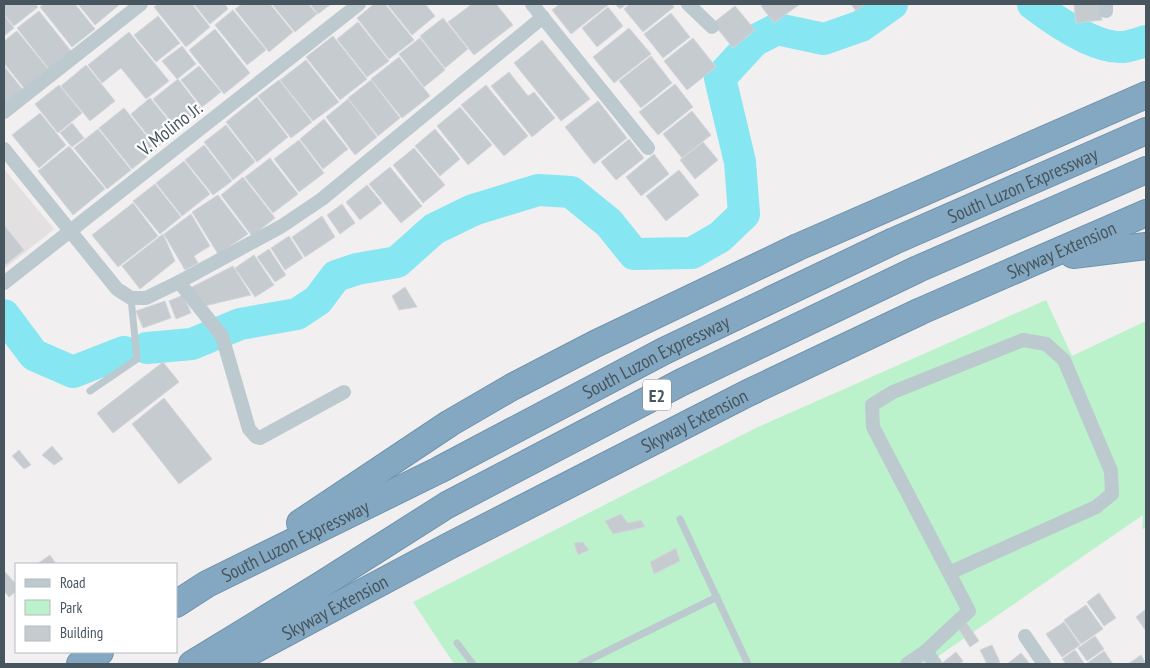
<svg xmlns="http://www.w3.org/2000/svg" width="1150" height="668" viewBox="0 0 1150 668" font-family="'PT Sans Narrow',sans-serif">
<style>
.education{fill:#e3e0e2}
.green{fill:#bbf2cb}
.lines{fill:none;stroke-linecap:round;stroke-linejoin:round}
.river{stroke:#86e6f1;stroke-width:32}
.building{fill:#c6cbcf;stroke:#d3d6db}
.highway-casing{stroke:#6f93ad;stroke-width:28}
.lane{stroke:#bcc9cf;stroke-width:7}
.street{stroke:#bcc9cf;stroke-width:14}
.highway{stroke:#84a8c1;stroke-width:26}
.labels{text-anchor:middle;dominant-baseline:central;stroke-width:4.5;stroke-linejoin:round;paint-order:stroke}
.shield{fill:#fff;stroke:#7e888e;stroke-width:1}
.shield-label{font-size:18px;font-weight:bold;fill:#46555e}
.street-label{font-size:19px;fill:#46555e;stroke:#fff}
</style>
<rect width="100%" height="100%" fill="#f2eff0"/>
<polygon class="education" points="4,169 54,229 4,269"/>
<polygon class="green" points="1046,300 1072,356 1146,321 1146,526 1142,530 1143,515 927,664 454,664 413,602 756,428"/>
<g class="lines">
<g class="river">
<path d="M1033 4C1054 20 1096 49 1123 47 1131 46 1139 43 1146 41"/>
<polyline points="4,315 34,355 73,372 124,352"/>
<polyline points="147,348 192,344 240,324 297,314 318,300 336,276 357,269 397,262 434,229 473,210 538,190 571,192 609,223 634,254 692,253 720,237 744,214 740,162 720,78 754,41 777,29 824,39 861,26 892,4"/>
</g>
</g>
<g class="building">
<polygon points="4,4 35,4 38,7 14,26 4,14"/>
<polygon points="44,4 75,4 95,29 72,47 40,7"/>
<polygon points="78,4 118,4 119,5 95,25"/>
<polygon points="158,4 192,4 210,27 186,47 154,7"/>
<polygon points="194,4 225,4 228,9 210,24"/>
<polygon points="242,4 270,4 293,32 269,52 235,9"/>
<polygon points="272,4 308,4 317,14 295,32"/>
<polygon points="310,4 331,4 318,14"/>
<polygon points="374,4 385,4 414,40 389,59 357,18"/>
<polygon points="387,4 425,4 435,16 412,35"/>
<polygon points="472,4 496,4 513,25 474,55 448,22"/>
<polygon points="560,4 607,4 608,5 571,34 552,10"/>
<polygon points="615,4 627,4 620,9"/>
<polygon points="630,4 672,4 674,7 643,32 624,9"/>
<polygon points="764,4 800,4 774,23 761,6"/>
<polygon points="851,4 865,4 856,11"/>
<polygon points="1074,4 1101,4 1102,20 1076,23"/>
<polygon points="735,6 755,30 733,48 713,23"/>
<polygon points="608,7 623,26 597,47 582,28"/>
<polygon points="233,10 266,50 247,65 215,25"/>
<polygon points="39,11 71,51 49,69 17,28"/>
<polygon points="671,13 690,37 663,58 644,34"/>
<polygon points="4,15 14,28 4,36"/>
<polygon points="158,16 180,43 156,62 134,35"/>
<polygon points="443,18 468,49 445,68 420,36"/>
<polygon points="358,22 389,61 367,77 337,39"/>
<polygon points="629,28 651,54 614,83 593,57"/>
<polygon points="215,29 250,73 224,94 189,50"/>
<polygon points="17,31 48,69 24,88 4,63 4,41"/>
<polygon points="129,32 169,81 146,99 121,68 102,83 88,65"/>
<polygon points="333,36 367,79 340,100 306,57"/>
<polygon points="420,38 445,70 424,87 399,54"/>
<polygon points="693,38 716,67 687,90 664,61"/>
<polygon points="542,40 590,99 561,121 514,63"/>
<polygon points="182,46 196,64 177,79 162,61"/>
<polygon points="651,56 672,83 641,108 619,81"/>
<polygon points="399,57 430,96 402,118 371,79"/>
<polygon points="306,60 339,102 313,121 280,80"/>
<polygon points="86,65 115,101 90,121 61,86"/>
<polygon points="4,66 23,90 4,106"/>
<polygon points="199,66 221,92 202,107 181,80"/>
<polygon points="509,72 528,96 534,92 555,118 532,137 491,86"/>
<polygon points="178,79 202,110 178,130 153,99"/>
<polygon points="279,80 312,122 291,138 258,96"/>
<polygon points="371,80 400,118 378,136 348,98"/>
<polygon points="675,84 693,107 658,135 639,112"/>
<polygon points="59,85 82,113 58,133 35,104"/>
<polygon points="486,85 528,136 504,156 461,105"/>
<polygon points="257,97 288,137 257,162 226,122"/>
<polygon points="150,98 177,131 157,147 131,114"/>
<polygon points="348,99 377,137 355,155 326,117"/>
<polygon points="598,101 627,138 594,164 565,127"/>
<polygon points="460,107 492,145 468,165 437,126"/>
<polygon points="124,108 157,149 132,169 99,128"/>
<polygon points="692,111 711,135 682,158 663,134"/>
<polygon points="40,113 66,145 39,168 12,135"/>
<polygon points="324,119 348,149 323,169 300,139"/>
<polygon points="72,123 84,138 72,147 60,133"/>
<polygon points="226,125 255,162 233,180 204,142"/>
<polygon points="98,129 131,170 107,189 74,148"/>
<polygon points="435,129 460,159 440,176 415,146"/>
<polygon points="629,139 644,158 616,180 601,162"/>
<polygon points="299,140 324,173 299,192 274,159"/>
<polygon points="703,142 718,160 695,179 680,160"/>
<polygon points="204,145 232,181 213,195 185,160"/>
<polygon points="69,146 105,189 73,215 38,171"/>
<polygon points="414,148 445,185 423,203 393,165"/>
<polygon points="654,154 669,174 641,196 626,177"/>
<polygon points="270,158 298,194 273,213 245,177"/>
<polygon points="184,161 210,194 182,216 156,183"/>
<polygon points="390,167 422,206 401,223 369,184"/>
<polygon points="679,170 699,195 666,221 646,196"/>
<polygon points="243,177 275,218 252,236 221,195"/>
<polygon points="155,184 181,217 160,234 133,201"/>
<polygon points="367,185 382,203 360,220 346,202"/>
<polygon points="218,195 248,234 218,254 192,212"/>
<polygon points="133,203 158,236 118,267 92,235"/>
<polygon points="342,204 355,223 340,234 327,215"/>
<polygon points="191,214 210,246 194,256 198,263 185,270 164,234"/>
<polygon points="322,216 335,237 305,257 292,237"/>
<polygon points="4,225 24,250 4,266"/>
<polygon points="163,234 175,261 140,289 122,266"/>
<polygon points="289,236 303,258 285,270 271,248"/>
<polygon points="269,249 286,275 275,282 257,257"/>
<polygon points="254,255 274,285 255,297 235,268"/>
<polygon points="233,266 251,295 200,307 190,288"/>
<polygon points="405,287 417,307 399,310 392,296"/>
<polygon points="183,295 191,313 176,319 169,301"/>
<polygon points="165,301 171,318 143,328 136,311"/>
<polygon points="163,362 179,382 113,433 97,413"/>
<polygon points="164,398 212,459 179,484 132,424"/>
<polygon points="52,446 63,459 54,465 42,455"/>
<polygon points="19,450 31,465 24,469 12,456"/>
<polygon points="621,514 628,523 641,520 645,527 613,534 605,521"/>
<polygon points="583,542 589,550 578,555 574,543"/>
<polygon points="676,548 680,561 654,574 650,562"/>
<polygon points="50,555 56,564 37,564"/>
<polygon points="4,572 5,572 16,584 15,592 9,597 4,591"/>
<polygon points="1099,593 1116,618 1104,626 1087,602"/>
<polygon points="1086,605 1103,629 1081,644 1064,620"/>
<polygon points="1146,609 1146,631 1136,617"/>
<polygon points="1064,622 1080,645 1062,657 1046,634"/>
<polygon points="967,623 979,641 970,647 958,628"/>
<polygon points="1095,636 1104,649 1087,661 1078,648"/>
<polygon points="992,645 1000,662 995,664 987,664 980,650"/>
<polygon points="1075,650 1084,663 1066,664 1062,659"/>
<polygon points="1104,651 1113,664 1086,664"/>
<polygon points="956,652 963,661 959,664 941,664"/>
<polygon points="1021,653 1030,664 1007,664"/>
<polygon points="1141,655 1146,664 1128,664"/>
</g>
<g class="lines">
<g class="highway-casing">
<g id="highway">
<polyline points="1073,255 1146,246"/>
<polyline points="300,523 450,423 512,387 595,344 798,247 1146,95"/>
<path id="s1" d="M176 604 207 584 439 470 664 351 894 241 1146 131"/>
<polyline points="80,664 100,652"/>
<polyline points="192,664 321,585 447,505 682,382 918,269 1146,170"/>
<path id="s2" d="M228 664 449 546 748 393 921 311 1146 213"/>
</g>
</g>
<g class="lane">
<polyline points="90,391 137,359 131,298"/>
<polyline points="680,519 748,664"/>
<polyline points="457,643 473,664"/>
<polyline points="581,664 717,597"/>
</g>
<g class="street">
<polyline points="532,4 648,148"/>
<polyline points="688,4 712,27"/>
<polyline points="1106,4 1106,11"/>
<polyline points="4,112 141,4"/>
<polyline points="4,149 117,289 131,298 146,298 179,282 282,226 322,199 543,17"/>
<polyline points="179,282 222,336 249,429 256,437 260,438 344,392"/>
<polyline points="4,283 359,4"/>
<polyline points="1025,636 1044,664"/>
<polyline points="926,651 935,664"/>
<polyline points="907,664 926,651 969,611 873,427 872,405 893,392 1023,340 1046,344 1064,360 1111,471 1112,494 1096,507 949,573"/>
</g>
<use href="#highway" class="highway"/>
</g>
<g class="labels">
<rect class="shield" x="643" y="379.5" width="28" height="31" rx="4"/>
<g class="shield-label">
<text x="657" y="395">E2</text>
</g>
<g class="street-label">
<text transform="translate(170 128) rotate(-38)">V. Molino Jr.</text>
<text stroke="none"><textPath href="#s1" startOffset="945">South Luzon Expressway</textPath></text>
<text stroke="none"><textPath href="#s2" startOffset="931">Skyway Extension</textPath></text>
<text stroke="none"><textPath href="#s1" startOffset="540">South Luzon Expressway</textPath></text>
<text stroke="none"><textPath href="#s2" startOffset="526">Skyway Extension</textPath></text>
<text stroke="none"><textPath href="#s1" startOffset="135">South Luzon Expressway</textPath></text>
<text stroke="none"><textPath href="#s2" startOffset="121">Skyway Extension</textPath></text>
</g>
</g>
<rect width="1150" height="668" fill="none" stroke="#46555e" stroke-width="10"/>
<rect x="15" y="563" width="162" height="90" fill="#ffffff" stroke="#b5bbbf"/>
<rect x="25" y="579" width="25" height="8" fill="#bcc9cf" stroke="#b5bbbf"/>
<text x="60" y="588" font-size="15" fill="#46555e">Road</text>
<rect x="25" y="600" width="25" height="15" fill="#bbf2cb" stroke="#b5bbbf"/>
<text x="60" y="613" font-size="15" fill="#46555e">Park</text>
<rect x="25" y="626" width="25" height="15" fill="#c6cbcf" stroke="#b5bbbf"/>
<text x="60" y="638" font-size="15" fill="#46555e">Building</text>
</svg>
